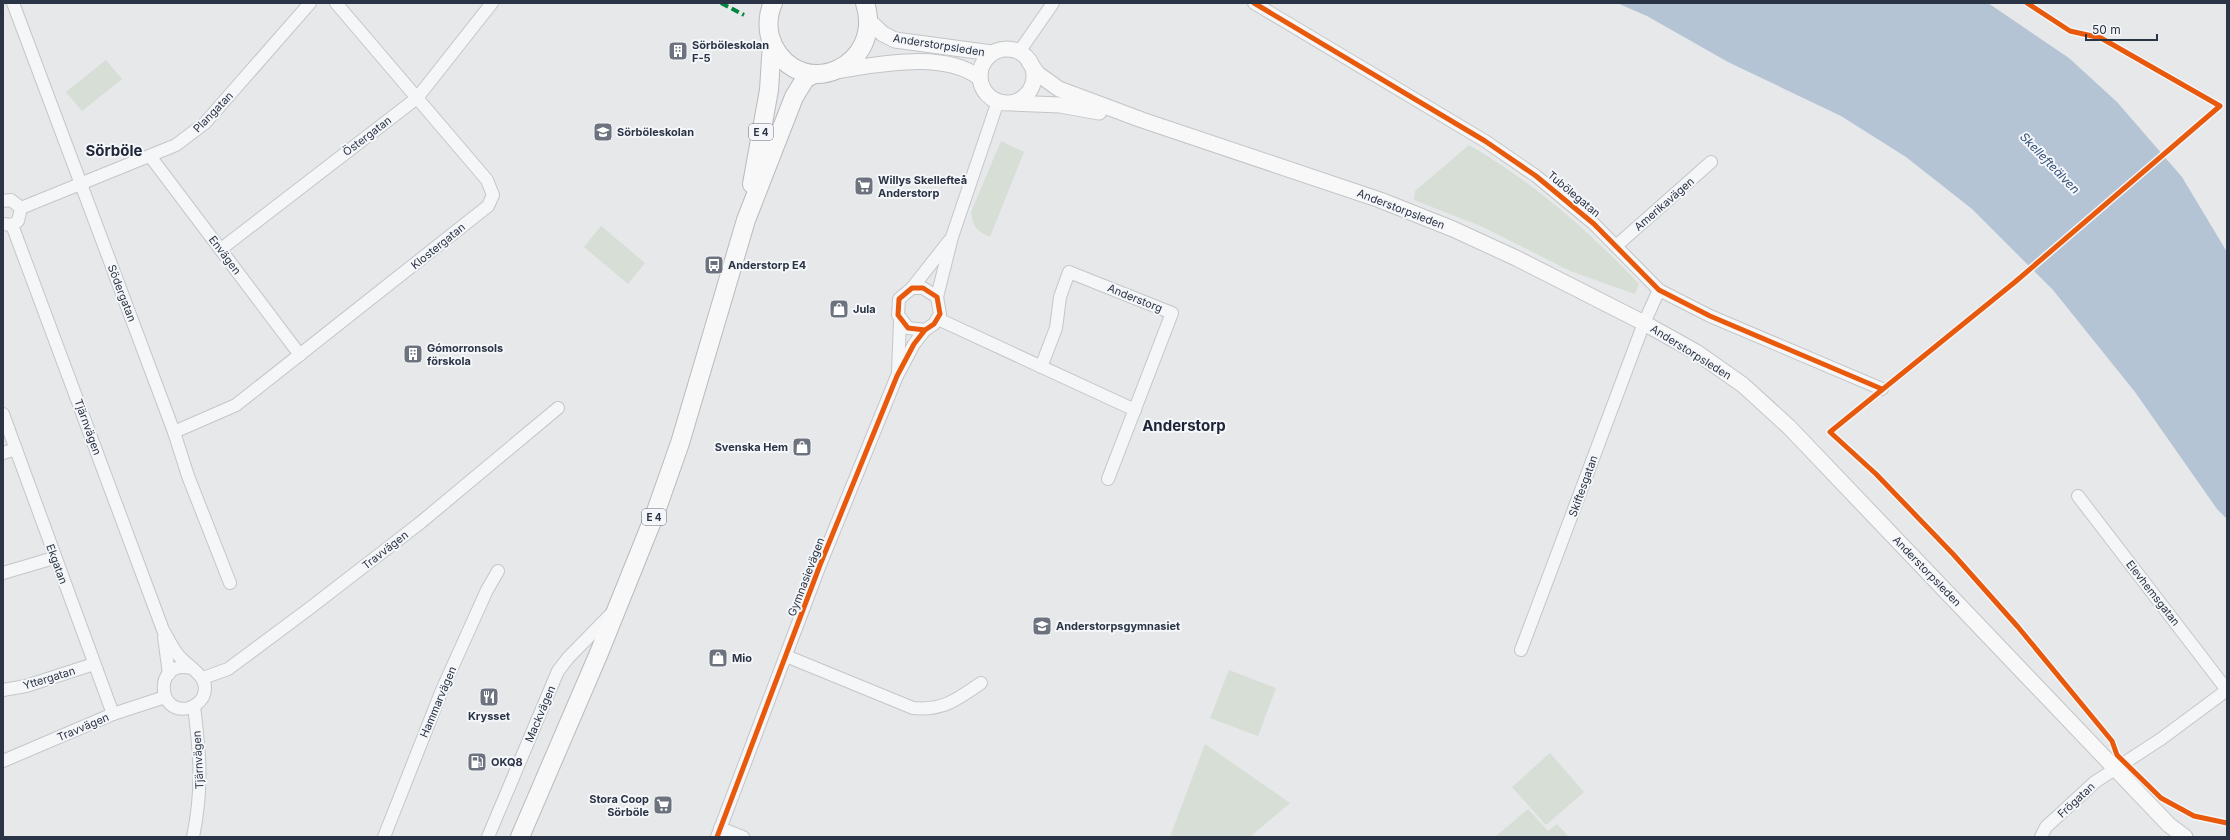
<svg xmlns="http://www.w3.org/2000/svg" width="2230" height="840" viewBox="0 0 2230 840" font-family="Inter,sans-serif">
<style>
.green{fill:#d6ded6}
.water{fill:#b4c4d5}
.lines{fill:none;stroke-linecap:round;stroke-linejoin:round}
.minor-casing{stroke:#c4c6c8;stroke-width:14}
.major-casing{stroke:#c2c5c8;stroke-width:17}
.highway-casing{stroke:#b8bbbf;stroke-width:20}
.minor{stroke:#f5f6f7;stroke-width:12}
.major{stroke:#f8f8f8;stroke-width:15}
.highway{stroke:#f8f8f8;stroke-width:18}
.quiet{stroke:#00873e;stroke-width:4;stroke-dasharray:8 4;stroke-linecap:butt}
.cycleway-casing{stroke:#f4f6f9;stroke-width:8}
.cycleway{stroke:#e8590c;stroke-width:5}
.labels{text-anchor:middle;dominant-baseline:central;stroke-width:4;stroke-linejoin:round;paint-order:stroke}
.shield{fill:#f4f6f9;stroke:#676e7b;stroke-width:1}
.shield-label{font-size:10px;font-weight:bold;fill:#2b3445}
.poi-label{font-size:11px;font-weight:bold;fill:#2b3445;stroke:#f4f6f9;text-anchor:start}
.street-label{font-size:11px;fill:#2b3445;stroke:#f4f6f9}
.water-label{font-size:12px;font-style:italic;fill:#34527a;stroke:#f4f6f9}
.district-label{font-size:15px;font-weight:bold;fill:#1d2536;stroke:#f4f6f9}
</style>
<rect width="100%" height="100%" fill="#e6e8ea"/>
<g class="green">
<polygon points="106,60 122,79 82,111 66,92"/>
<path d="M1001 141 1024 152 990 237C977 231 973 227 971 212Z"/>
<path d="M1469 145C1533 182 1588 230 1639 284L1635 294 1570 271 1483 227 1414 200 1415 191Z"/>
<polygon points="601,226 645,263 628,284 584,247"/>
<polygon points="1229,670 1276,688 1258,736 1210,718"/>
<polygon points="1205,744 1290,803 1250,837 1170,837"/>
<polygon points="1550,753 1584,792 1546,825 1512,787"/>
<polygon points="1528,809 1548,831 1557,824 1569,837 1495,837"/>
</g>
<polygon class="water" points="1617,3 1988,3 2069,58 2117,102 2182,177 2227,252 2227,519 2217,509 2135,392 2053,290 1972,209 1906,157 1841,116 1728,62 1647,16"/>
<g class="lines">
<g class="minor-casing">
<g id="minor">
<polyline points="13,3 174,432 188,476 230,583"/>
<polyline points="1254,3 1485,141 1536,176 1594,224 1659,290 1710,316 1882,389"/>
<polyline points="1019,52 1053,3"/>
<polyline points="150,156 300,355"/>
<polyline points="3,201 11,200 21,208 18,221 12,225 3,224"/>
<polyline points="21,208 176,145 205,123 310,3"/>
<path d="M12 225 163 630C168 638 172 648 179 656 189 668 212 677 203 697 200 702 195 706 189 708 156 716 154 659 191 668"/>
<polyline points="1616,246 1711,162"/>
<polyline points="221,249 417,98 492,3"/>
<polyline points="912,288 949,241"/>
<polyline points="937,297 952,237 998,101"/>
<polyline points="938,319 1135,410"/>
<polyline points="1041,367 1056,328 1060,297 1069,272 1172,313 1108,479"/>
<polyline points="898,372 900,320"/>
<polyline points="3,414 113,714"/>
<polyline points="174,432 236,405 488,206 493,195 487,180 336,3"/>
<polyline points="3,453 16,449"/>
<polyline points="2078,496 2227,690"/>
<polyline points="3,573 54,558"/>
<polyline points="164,637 169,674"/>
<polyline points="1521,650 1644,323 1659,290"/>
<path d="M786 656 913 708C943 711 958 699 981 683"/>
<polyline points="203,678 228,669 310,608 420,523 558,408"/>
<polyline points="3,690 26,686 94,664"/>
<polyline points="3,761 113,714 165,697"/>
<polyline points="720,828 743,837"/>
<path d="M193 837C203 788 200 755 194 706"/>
<polyline points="384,837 442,690 487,590 498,571"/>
<polyline points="488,837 558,671 568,658 613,612"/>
<polyline points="717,837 820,565 897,376 914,344 925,330 934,324 940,314 937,297 923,288 912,288 899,299 898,315 908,328 925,330"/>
<polyline points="2041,837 2046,827 2095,782 2161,739 2227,690"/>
</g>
</g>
<g class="major-casing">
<g id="major">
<polyline points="868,20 883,34 895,40 992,53"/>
<circle cx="1007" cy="76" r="27"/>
<polyline points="1029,62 1038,74 1059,89 1142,120 1380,200 1453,229 1516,258 1644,323 1696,352 1743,385 1789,427 2169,825 2185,837"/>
<path d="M835 71C877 65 943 50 980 78"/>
<polyline points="1012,103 1060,105 1099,112"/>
</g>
</g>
<g class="highway-casing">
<g id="highway">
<path d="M773 3C767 16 767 32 773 45 802 103 885 66 865 3"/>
<polyline points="752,184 769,90 772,42"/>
<polyline points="520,837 599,653 655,514 680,443 746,220 794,97 805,79 814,74"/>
</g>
</g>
<use href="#minor" class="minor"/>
<use href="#major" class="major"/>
<use href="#highway" class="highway"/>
<polyline class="quiet" points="721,3 744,15"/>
<g class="cycleway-casing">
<g id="cycleway">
<polyline points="1254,3 1485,141 1536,176 1594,224 1659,290 1710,316 1882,389"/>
<polyline points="2027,3 2070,31 2101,38 2220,106 2015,282 1830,432 1876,474 1953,554 2018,627 2112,741 2117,755 2161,798 2194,816 2227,823"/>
<polyline points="717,837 820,565 897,376 914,344 925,330 934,324 940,314 937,297 923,288 912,288 899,299 898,315 908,328 925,330"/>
</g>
</g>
<use href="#cycleway" class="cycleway"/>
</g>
<defs>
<g id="building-square" transform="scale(1)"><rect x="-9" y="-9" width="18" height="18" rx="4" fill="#6c737f" stroke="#f4f6f9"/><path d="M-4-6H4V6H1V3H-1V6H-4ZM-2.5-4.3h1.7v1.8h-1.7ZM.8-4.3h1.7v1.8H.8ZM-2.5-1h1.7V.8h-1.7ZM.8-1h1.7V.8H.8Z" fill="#fff"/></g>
<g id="school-square" transform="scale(1)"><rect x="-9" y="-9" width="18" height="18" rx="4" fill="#6c737f" stroke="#f4f6f9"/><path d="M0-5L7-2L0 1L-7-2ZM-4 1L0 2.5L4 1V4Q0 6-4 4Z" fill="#fff"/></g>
<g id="supermarket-square" transform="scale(1)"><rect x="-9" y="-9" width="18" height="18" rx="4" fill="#6c737f" stroke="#f4f6f9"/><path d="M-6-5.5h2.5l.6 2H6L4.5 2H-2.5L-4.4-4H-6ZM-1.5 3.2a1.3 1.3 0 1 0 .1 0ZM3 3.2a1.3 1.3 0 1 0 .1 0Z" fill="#fff"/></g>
<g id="bus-square" transform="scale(1)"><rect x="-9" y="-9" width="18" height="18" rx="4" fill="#6c737f" stroke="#f4f6f9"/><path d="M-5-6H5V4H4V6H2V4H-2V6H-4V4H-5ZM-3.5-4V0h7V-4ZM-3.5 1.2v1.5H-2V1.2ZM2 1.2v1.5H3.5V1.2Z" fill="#fff"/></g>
<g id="shop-square" transform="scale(1)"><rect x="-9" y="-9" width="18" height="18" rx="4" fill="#6c737f" stroke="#f4f6f9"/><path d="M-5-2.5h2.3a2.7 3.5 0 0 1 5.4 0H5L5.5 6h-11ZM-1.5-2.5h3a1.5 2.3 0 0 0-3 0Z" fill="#fff"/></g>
<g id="restaurant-square" transform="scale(1)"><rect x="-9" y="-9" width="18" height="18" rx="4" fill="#6c737f" stroke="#f4f6f9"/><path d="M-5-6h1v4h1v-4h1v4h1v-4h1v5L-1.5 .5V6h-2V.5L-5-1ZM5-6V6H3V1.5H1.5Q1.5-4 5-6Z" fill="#fff"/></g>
<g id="fuel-square" transform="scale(1)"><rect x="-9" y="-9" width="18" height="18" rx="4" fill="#6c737f" stroke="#f4f6f9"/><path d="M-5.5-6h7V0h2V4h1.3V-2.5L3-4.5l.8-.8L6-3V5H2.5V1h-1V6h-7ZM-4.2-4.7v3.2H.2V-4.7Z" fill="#fff"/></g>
</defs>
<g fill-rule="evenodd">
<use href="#building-square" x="678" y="51"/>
<use href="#school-square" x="603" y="132"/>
<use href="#supermarket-square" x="864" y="186"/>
<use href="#bus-square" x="714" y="265"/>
<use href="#shop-square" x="839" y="309"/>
<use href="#building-square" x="413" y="354"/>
<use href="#shop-square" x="802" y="447"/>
<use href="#school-square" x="1042" y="626"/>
<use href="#shop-square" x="718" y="658"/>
<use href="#restaurant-square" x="489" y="697"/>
<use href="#fuel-square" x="477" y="762"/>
<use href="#supermarket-square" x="663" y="805"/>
</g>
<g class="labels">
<g class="shield">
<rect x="749" y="124" width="24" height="16" rx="3"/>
<rect x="642" y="509" width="24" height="16" rx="3"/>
</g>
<g class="shield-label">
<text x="761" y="132">E 4</text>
<text x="654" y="517">E 4</text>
</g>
<g class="poi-label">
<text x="692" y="45">Sörböleskolan<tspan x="692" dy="13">F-5</tspan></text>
<text x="617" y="132">Sörböleskolan</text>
<text x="878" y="180">Willys Skellefteå<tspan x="878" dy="13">Anderstorp</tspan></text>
<text x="728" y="265">Anderstorp E4</text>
<text x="853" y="309">Jula</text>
<text x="427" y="348">Gómorronsols<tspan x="427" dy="13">förskola</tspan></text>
<text x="788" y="447" text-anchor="end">Svenska Hem</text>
<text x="1056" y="626">Anderstorpsgymnasiet</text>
<text x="732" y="658">Mio</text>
<text x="489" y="716" text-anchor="middle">Krysset</text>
<text x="491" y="762">OKQ8</text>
<text x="649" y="799" text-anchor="end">Stora Coop<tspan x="649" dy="13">Sörböle</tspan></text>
</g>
<g class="street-label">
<text transform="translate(939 45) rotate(9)">Anderstorpsleden</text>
<text transform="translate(213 112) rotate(-46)">Plangatan</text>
<text transform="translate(367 136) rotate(-37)">Östergatan</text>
<text transform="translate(1574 194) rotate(40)">Tubölegatan</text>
<text transform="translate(1664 204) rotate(-41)">Amerikavägen</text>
<text transform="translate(1401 209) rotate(21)">Anderstorpsleden</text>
<text transform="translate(438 246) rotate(-39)">Klostergatan</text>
<text transform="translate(225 255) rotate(53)">Envägen</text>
<text transform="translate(122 293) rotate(69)">Södergatan</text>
<text transform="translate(1135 298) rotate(22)">Anderstorg</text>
<text transform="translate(1691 352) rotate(32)">Anderstorpsleden</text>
<text transform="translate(88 427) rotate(70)">Tjärnvägen</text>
<text transform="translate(1583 486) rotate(-70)">Skiftesgatan</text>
<text transform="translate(385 550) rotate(-38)">Travvägen</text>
<text transform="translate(57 564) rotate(70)">Ekgatan</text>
<text transform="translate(1927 571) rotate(46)">Anderstorpsleden</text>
<text transform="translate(806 577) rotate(-69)">Gymnasievägen</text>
<text transform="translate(2153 593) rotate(52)">Elevhemsgatan</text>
<text transform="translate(49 678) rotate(-17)">Yttergatan</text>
<text transform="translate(438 702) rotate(-67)">Hammarvägen</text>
<text transform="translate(540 714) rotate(-67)">Mackvägen</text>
<text transform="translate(83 727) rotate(-23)">Travvägen</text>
<text transform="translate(198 760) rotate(-93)">Tjärnvägen</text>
<text transform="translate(2076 800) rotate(-43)">Frögatan</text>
</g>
<g class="water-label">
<text transform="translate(2050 163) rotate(46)">Skellefteälven</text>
</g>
<g class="district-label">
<text x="114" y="150">Sörböle</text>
<text x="1184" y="425">Anderstorp</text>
</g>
</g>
<rect width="2230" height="840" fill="none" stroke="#2b3445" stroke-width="8"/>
<path d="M2086 34v6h71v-6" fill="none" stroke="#2b3445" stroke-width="2"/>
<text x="2092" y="34" font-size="12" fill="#2b3445" stroke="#f4f6f9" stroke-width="3" paint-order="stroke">50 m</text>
</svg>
